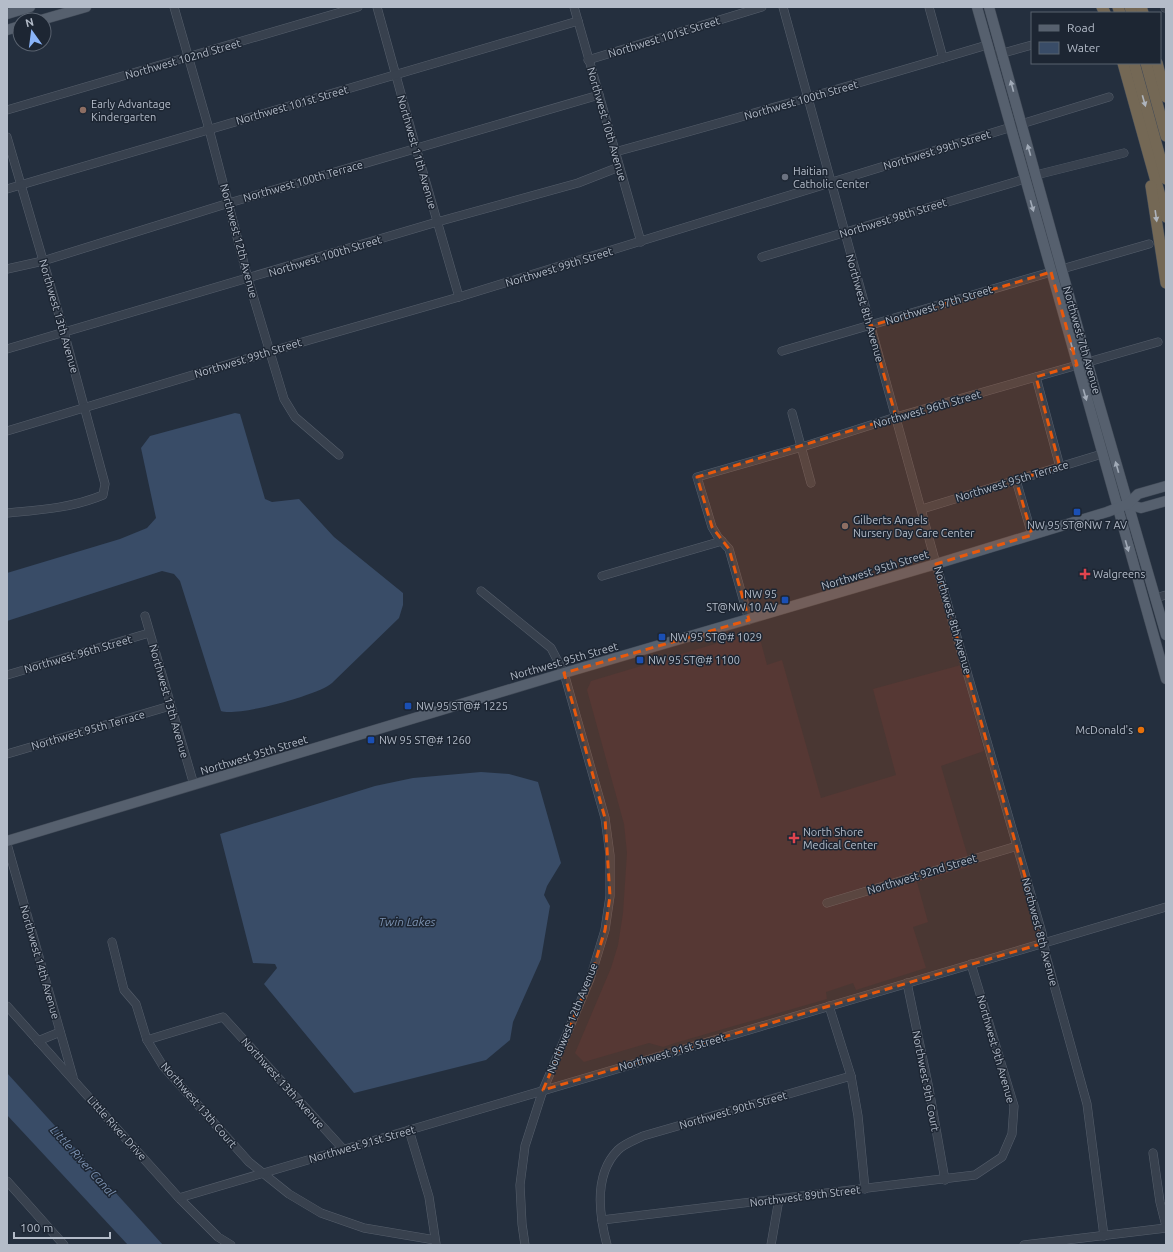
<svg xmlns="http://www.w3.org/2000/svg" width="1173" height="1252" viewBox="0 0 1173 1252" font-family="Ubuntu,sans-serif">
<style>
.medical{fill:#32303f}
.water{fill:#394c67}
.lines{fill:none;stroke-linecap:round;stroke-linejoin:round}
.minor-casing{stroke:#565f6c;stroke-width:9}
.major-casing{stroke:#414a57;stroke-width:11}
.highway-casing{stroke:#434c59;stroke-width:12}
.minor{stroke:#38414e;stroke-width:8}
.major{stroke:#56606e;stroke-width:10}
.highway{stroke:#746855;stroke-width:11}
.oneway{fill:#a1aab7}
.oneway2{fill:#aeb4bd}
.marked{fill:#e8590c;fill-opacity:0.2;stroke:#e8590c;stroke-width:3;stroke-dasharray:8 5;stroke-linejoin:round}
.education-dot{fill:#8d6e63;stroke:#1d2633;stroke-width:1.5}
.worship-dot{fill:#6b7280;stroke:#1d2633;stroke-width:1.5}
.transit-dot{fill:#1a4fb4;stroke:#1d2633;stroke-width:1.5}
.health-dot{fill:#e0444e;stroke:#1d2633;stroke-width:1.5}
.food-dot{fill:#e8710a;stroke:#1d2633;stroke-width:1.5}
.labels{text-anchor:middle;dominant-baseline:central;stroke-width:3;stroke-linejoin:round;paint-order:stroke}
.street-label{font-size:11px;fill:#b4bcc9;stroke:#1d2633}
.poi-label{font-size:11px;fill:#b4bcc9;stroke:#1d2633;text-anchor:start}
.water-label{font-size:12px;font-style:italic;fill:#7c92b1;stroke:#1d2633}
</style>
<rect width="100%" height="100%" fill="#242f3e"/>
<polygon class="medical" points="758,631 767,665 782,660 821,798 896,775 873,689 961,665 984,751 941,766 968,857 969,867 917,882 928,922 913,927 926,968 856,990 853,983 826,992 827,999 675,1043 663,1047 649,1043 584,1062 575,1053 611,968 618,945 623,913 627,853 624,824 587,690 591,681"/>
<g class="water">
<path d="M235 413 240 414 265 499 272 502 299 499 334 537 403 593V605L399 618 332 683C319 695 237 717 221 711L180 581 174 574 162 571 7 621V573L120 539 147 528 156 518 141 448 150 436Z"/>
<polygon points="481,772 509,774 538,782 561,863 547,886 544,895 550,906 541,959 513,1022 510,1040 486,1060 354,1093 264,984 277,968 275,964 253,963 220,834 375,786 413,778"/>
<polygon points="7,1073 163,1245 128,1245 7,1115"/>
</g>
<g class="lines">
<g class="minor-casing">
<g id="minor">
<polyline points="174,7 209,129 248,279 284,399 295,417 339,455"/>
<polyline points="377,7 416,148 459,297"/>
<polyline points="574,7 641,242"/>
<polyline points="783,7 936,564 1042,933 1046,956 1087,1104 1104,1236"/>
<polyline points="929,7 943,58"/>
<polyline points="1165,8 1166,8"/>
<polyline points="996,55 1032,45"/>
<polyline points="588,60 762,7"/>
<polyline points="7,110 358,7"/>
<path d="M7 137 64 332 105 484 103 495C72 508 40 510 7 513"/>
<path d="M615 152C739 118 863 82 987 45"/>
<polyline points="1036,175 1124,153"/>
<polyline points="7,189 578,21"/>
<polyline points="762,257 1025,179"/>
<polyline points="7,269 43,261 229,203 599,95"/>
<polyline points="1062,269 1149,244"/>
<polyline points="7,349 437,222 578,183 619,167"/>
<polyline points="782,351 1051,272"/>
<polyline points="1036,377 1060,467"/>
<polyline points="792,413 811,483"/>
<polyline points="7,431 306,341 459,297 1109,97"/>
<polyline points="1016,480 1032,535"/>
<polyline points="922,509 1102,454"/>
<polyline points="602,576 722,541"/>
<polyline points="481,591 551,648 564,673 605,818 610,855 610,896 605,930 590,979 543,1090 525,1146 520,1185 522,1224 525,1245"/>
<polyline points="1155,598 1166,595"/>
<polyline points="145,616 194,785"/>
<polyline points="749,620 729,549 718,537 712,527 697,477 802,447 896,417 1158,342"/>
<polyline points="7,675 149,633"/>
<polyline points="7,754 170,706"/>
<polyline points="7,844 73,1077"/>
<polyline points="827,903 1017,846"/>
<polyline points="112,942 124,990 136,1004 147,1040 163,1066 249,1162 289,1194 321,1213 364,1228 435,1240"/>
<polyline points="907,983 929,1089 945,1180"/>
<polyline points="7,1006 179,1198 218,1237 231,1245"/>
<polyline points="829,1006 851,1076 858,1116 865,1189"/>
<polyline points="147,1040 223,1017 343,1149"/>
<polyline points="38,1041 60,1032"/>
<polyline points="409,1130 429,1197 436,1244"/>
<polyline points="1153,1153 1160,1202 1166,1226"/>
<polyline points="7,1181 64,1245"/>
<polyline points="179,1198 1166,907"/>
<polyline points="602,1220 975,1175 1002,1157 1012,1134 1014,1106 971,964"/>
<path d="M607 1245C599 1215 594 1174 618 1150 624 1144 635 1140 643 1136L851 1076"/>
<polyline points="771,1245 779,1199"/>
<polyline points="1024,1245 1166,1228"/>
</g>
</g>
<g class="major-casing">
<g id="major">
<polyline points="977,7 1166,679"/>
<polyline points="989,7 1096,393 1166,635"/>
<polyline points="7,14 30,7"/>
<polyline points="41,20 86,7"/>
<polyline points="7,30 20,26"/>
<polyline points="1128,504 1141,508 1166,501"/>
<polyline points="7,841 564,673 936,564 1107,512 1128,504 1138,494 1166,486"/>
</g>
</g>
<g class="highway-casing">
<g id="highway">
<polyline points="1102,7 1105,13"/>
<polyline points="1118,7 1120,13"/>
<polyline points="1130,7 1132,13"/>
<polyline points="1141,7 1143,13"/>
<polyline points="1123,63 1166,217"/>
<polyline points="1134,63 1166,179"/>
<polyline points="1146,63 1166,136"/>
<polyline points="1157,63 1166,97"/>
<polyline points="1151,186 1166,283"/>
</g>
</g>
<use href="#minor" class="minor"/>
<use href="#major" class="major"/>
<use href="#highway" class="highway"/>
</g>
<defs><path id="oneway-solid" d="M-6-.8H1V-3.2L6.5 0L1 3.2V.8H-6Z"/></defs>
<g class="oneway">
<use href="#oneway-solid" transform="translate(1012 86) rotate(-105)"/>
<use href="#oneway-solid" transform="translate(1029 150) rotate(-106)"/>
<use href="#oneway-solid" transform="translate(1032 206) rotate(74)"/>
<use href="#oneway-solid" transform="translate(1072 347) rotate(74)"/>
<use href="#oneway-solid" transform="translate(1085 395) rotate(74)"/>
<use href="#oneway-solid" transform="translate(1117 467) rotate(-106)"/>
<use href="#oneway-solid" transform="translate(1127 546) rotate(74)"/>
</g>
<g class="oneway2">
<use href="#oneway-solid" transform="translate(1144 101) rotate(74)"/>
<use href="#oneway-solid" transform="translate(1156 216) rotate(82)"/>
</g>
<path class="marked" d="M1051 272 1077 365 1036 377 1060 467 1016 480 1032 535 936 564 1044 943 543 1090 590 979 605 930 610 896 605 818 564 673 749 620 729 549 712 527 697 477 896 417 870 326Z"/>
<g class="education-dot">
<circle cx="83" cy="110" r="4"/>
<circle cx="845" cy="526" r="4"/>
</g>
<circle class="worship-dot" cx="785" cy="177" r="4"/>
<g class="transit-dot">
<rect x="1073" y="508" width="8" height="8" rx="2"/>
<rect x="781" y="596" width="8" height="8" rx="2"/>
<rect x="658" y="633" width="8" height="8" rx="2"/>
<rect x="636" y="656" width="8" height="8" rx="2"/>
<rect x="404" y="702" width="8" height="8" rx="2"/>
<rect x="367" y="736" width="8" height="8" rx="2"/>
</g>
<g class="health-dot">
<path d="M1083 568h4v4h4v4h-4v4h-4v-4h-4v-4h4z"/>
<path d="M792 832h4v4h4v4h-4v4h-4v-4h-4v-4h4z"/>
</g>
<circle class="food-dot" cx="1141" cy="730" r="4"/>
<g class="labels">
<g class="street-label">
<text transform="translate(664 37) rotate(-17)">Northwest 101st Street</text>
<text transform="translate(183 59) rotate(-16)">Northwest 102nd Street</text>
<text transform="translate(801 100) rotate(-16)">Northwest 100th Street</text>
<text transform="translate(292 105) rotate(-16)">Northwest 101st Street</text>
<text transform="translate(607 124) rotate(74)">Northwest 10th Avenue</text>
<text transform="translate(937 150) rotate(-17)">Northwest 99th Street</text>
<text transform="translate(417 152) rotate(74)">Northwest 11th Avenue</text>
<text transform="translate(303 181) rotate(-16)">Northwest 100th Terrace</text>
<text transform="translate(893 218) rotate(-17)">Northwest 98th Street</text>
<text transform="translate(239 241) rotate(75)">Northwest 12th Avenue</text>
<text transform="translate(325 256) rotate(-17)">Northwest 100th Street</text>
<text transform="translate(559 267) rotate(-17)">Northwest 99th Street</text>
<text transform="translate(939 305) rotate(-17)">Northwest 97th Street</text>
<text transform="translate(865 308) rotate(74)">Northwest 8th Avenue</text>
<text transform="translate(59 316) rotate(74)">Northwest 13th Avenue</text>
<text transform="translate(1082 340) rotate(74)">Northwest 7th Avenue</text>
<text transform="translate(248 358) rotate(-17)">Northwest 99th Street</text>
<text transform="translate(927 409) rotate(-16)">Northwest 96th Street</text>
<text transform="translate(1012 481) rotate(-17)">Northwest 95th Terrace</text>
<text transform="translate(875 570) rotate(-17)">Northwest 95th Street</text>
<text transform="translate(953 620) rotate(74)">Northwest 8th Avenue</text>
<text transform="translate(78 654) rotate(-16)">Northwest 96th Street</text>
<text transform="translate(564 661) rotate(-16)">Northwest 95th Street</text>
<text transform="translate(169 701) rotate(74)">Northwest 13th Avenue</text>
<text transform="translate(88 730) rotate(-16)">Northwest 95th Terrace</text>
<text transform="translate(254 755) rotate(-17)">Northwest 95th Street</text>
<text transform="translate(922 874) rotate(-17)">Northwest 92nd Street</text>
<text transform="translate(1040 932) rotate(75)">Northwest 8th Avenue</text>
<text transform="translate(40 962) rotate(74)">Northwest 14th Avenue</text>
<text transform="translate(572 1018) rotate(-68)">Northwest 12th Avenue</text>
<text transform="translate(996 1049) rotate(74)">Northwest 9th Avenue</text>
<text transform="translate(672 1052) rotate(-16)">Northwest 91st Street</text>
<text transform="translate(926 1081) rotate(79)">Northwest 9th Court</text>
<text transform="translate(283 1083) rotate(48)">Northwest 13th Avenue</text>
<text transform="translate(199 1105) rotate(49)">Northwest 13th Court</text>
<text transform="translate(733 1110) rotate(-16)">Northwest 90th Street</text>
<text transform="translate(117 1128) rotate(48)">Little River Drive</text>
<text transform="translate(362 1144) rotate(-16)">Northwest 91st Street</text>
<text transform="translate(805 1196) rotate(-7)">Northwest 89th Street</text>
</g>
<g class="poi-label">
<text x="91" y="104">Early Advantage<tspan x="91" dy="13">Kindergarten</tspan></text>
<text x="793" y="171">Haitian<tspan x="793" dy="13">Catholic Center</tspan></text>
<text x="853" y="520">Gilberts Angels<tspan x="853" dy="13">Nursery Day Care Center</tspan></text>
<text x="1077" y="525" text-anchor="middle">NW 95 ST@NW 7 AV</text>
<text x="1093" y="574">Walgreens</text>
<text x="777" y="594" text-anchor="end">NW 95<tspan x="777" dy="13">ST@NW 10 AV</tspan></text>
<text x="670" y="637">NW 95 ST@# 1029</text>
<text x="648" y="660">NW 95 ST@# 1100</text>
<text x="416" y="706">NW 95 ST@# 1225</text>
<text x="1133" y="730" text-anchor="end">McDonald's</text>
<text x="379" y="740">NW 95 ST@# 1260</text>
<text x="803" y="832">North Shore<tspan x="803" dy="13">Medical Center</tspan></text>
</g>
<g class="water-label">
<text x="407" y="921">Twin Lakes</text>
<text transform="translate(83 1161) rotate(48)">Little River Canal</text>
</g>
</g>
<rect width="1173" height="1252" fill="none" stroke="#b4bcc9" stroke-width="16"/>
<rect x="1031" y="12" width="130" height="52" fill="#1d2633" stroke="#59626f"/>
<rect x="1039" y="25" width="20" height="6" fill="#56606e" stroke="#59626f"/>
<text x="1067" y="32" font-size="12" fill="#b4bcc9">Road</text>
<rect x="1039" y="42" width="20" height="12" fill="#394c67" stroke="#59626f"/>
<text x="1067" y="52" font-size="12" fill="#b4bcc9">Water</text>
<g transform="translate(32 32) rotate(346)"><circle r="19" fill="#1d2633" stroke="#59626f"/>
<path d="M0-3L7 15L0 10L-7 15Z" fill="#8ab4f8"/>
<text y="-6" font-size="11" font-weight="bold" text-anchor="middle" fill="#b4bcc9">N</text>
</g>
<path d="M14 1232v6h96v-6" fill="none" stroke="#b4bcc9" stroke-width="2"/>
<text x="20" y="1232" font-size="12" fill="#b4bcc9" stroke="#1d2633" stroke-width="3" paint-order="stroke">100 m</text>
</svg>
